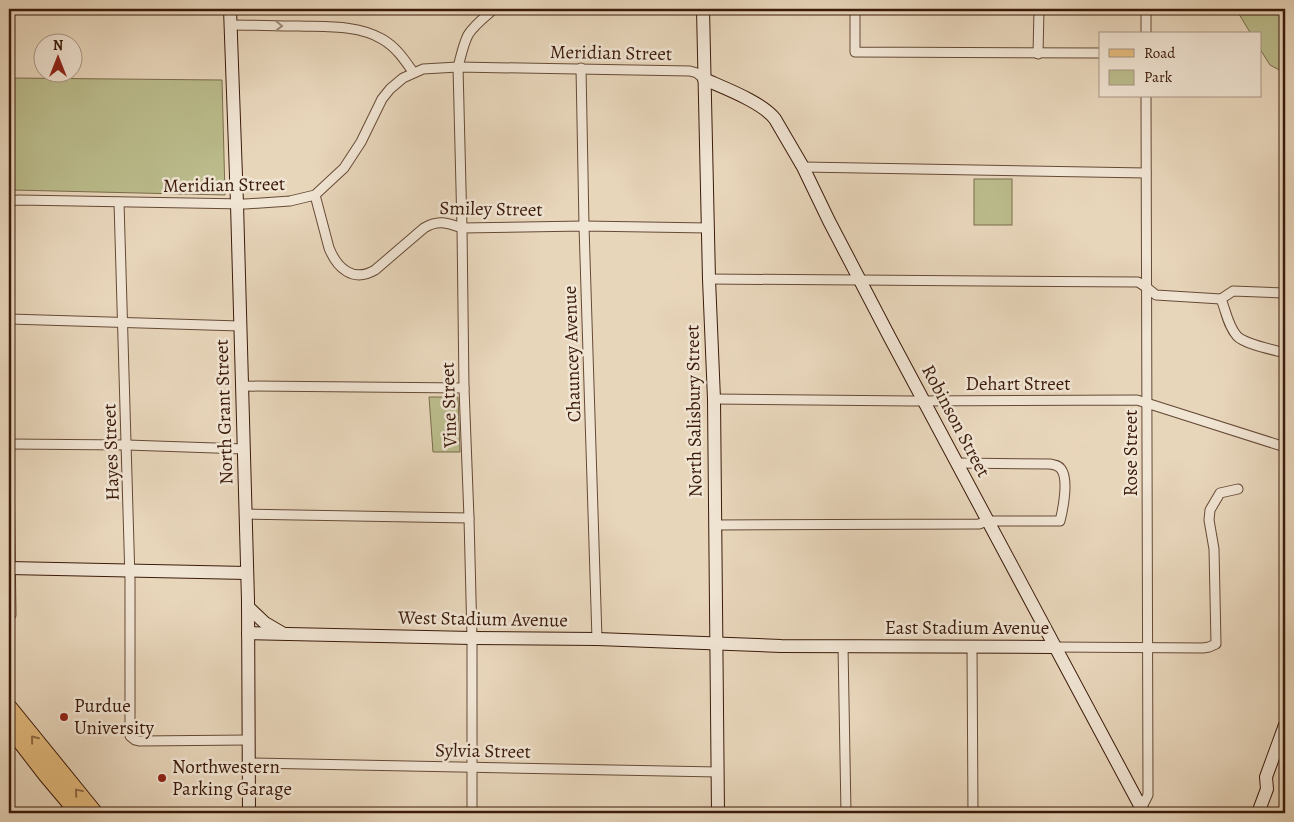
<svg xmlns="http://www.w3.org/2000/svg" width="1294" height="822" viewBox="0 0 1294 822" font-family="Alegreya,serif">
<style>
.green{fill:#bbbc8c;stroke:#7b6c4b}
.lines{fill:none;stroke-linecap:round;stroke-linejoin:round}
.street-casing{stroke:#664a36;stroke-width:11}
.secondary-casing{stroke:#3b1b0a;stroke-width:14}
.primary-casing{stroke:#3b1b0a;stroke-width:17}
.street{stroke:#f0e4d3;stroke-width:9}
.secondary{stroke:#f0e4d3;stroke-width:12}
.primary{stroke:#e4bb7e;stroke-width:15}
.oneway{stroke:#9f8a79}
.oneway2{stroke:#906b44}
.poi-dot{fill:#8f2418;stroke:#f0e4d3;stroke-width:2}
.labels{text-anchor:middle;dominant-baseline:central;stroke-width:5;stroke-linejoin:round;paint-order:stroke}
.street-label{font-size:19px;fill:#3b1b0a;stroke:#f0e4d3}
.poi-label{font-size:19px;fill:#3b1b0a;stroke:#f0e4d3;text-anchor:start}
</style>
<rect width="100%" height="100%" fill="#e8d6bb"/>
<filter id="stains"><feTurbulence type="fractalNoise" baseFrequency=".004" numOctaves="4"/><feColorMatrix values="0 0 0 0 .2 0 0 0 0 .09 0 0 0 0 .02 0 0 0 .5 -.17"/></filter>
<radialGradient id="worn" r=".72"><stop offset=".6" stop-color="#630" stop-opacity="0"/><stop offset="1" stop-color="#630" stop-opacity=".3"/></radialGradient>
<g class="green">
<polygon points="1236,9 1285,9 1285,73 1270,65 1260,49 1260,34 1251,34"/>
<polygon points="11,78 222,80 225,195 12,190"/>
<rect x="974" y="179" width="38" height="46"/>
<polygon points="429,397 458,397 460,452 433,452"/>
</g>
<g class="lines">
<g class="street-casing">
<g id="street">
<polyline points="855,9 855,52 1100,53"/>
<path d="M230 25C253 25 276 26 299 26 327 27 358 25 382 39 396 47 404 59 413 72"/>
<polyline points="1146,34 1146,9"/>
<polyline points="1038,54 1039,9"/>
<polyline points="581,68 584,226 597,639"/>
<polyline points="803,167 1146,173"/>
<path d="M315 195 329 248C337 268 353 283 375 270L424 228C438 219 448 223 462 228L584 226 708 228"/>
<polyline points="9,201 19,200 245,204 290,201 315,195 344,168 361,142 382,99 390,89 403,78 423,69 458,67 690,71 697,73 704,79"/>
<polyline points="119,202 130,580 130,736 135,740 139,741 248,740"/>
<polyline points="709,279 1138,282 1146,287 1156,295 1221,299"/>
<path d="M1285 293 1233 291 1221 299C1226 311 1228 326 1237 336 1244 344 1274 350 1285 353"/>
<polyline points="9,319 240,326"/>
<polyline points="242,386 464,388"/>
<polyline points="714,399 912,401 1137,400 1285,447"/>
<polyline points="9,444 127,445 244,449"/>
<polyline points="9,466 11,615"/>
<polyline points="246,514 469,518"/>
<path d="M715 525 979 524 987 521H1060C1063 509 1069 479 1061 469 1058 465 1055 465 1050 464L957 463"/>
<polyline points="843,646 846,813"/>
<polyline points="972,647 973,813"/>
<polyline points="1054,647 1203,648 1209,647 1216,644 1214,549 1209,520 1210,510 1220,493 1238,489"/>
<polyline points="248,763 718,772"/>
<polyline points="1141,809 1148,795 1146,96"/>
<path d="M472 813V638L469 518 464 388 462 228 458 67C461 56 463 45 468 35 474 25 485 17 494 9"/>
</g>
</g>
<g class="secondary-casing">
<g id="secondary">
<polyline points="230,9 237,204 248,600 249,813"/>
<polyline points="703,9 709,279 714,399 718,813"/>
<path d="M704 79C724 88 762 102 775 119L803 167 829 221 889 336 1144 813"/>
<polyline points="9,568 247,573"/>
<polyline points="248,607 265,623 282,633"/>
<polyline points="248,633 472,638 597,639 781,646 1054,647"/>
<polyline points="1258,813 1267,789 1266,777 1285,725"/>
</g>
</g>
<g class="primary-casing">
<g id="primary">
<polyline points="9,707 95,813"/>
<polyline points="9,727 46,775 78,813"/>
</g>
</g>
<use href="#street" class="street"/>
<use href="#secondary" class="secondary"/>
<use href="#primary" class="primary"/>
</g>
<defs><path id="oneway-chevron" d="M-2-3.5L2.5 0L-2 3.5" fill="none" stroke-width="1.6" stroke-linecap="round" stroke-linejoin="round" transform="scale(1.25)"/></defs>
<use class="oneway" href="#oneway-chevron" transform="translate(279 26) rotate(1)"/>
<g class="oneway2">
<use href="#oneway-chevron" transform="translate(34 739) rotate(-129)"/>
<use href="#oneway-chevron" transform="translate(78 792) rotate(-130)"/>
</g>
<g class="poi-dot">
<circle cx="64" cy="717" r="5"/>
<circle cx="162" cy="778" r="5"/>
</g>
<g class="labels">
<g class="street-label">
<text transform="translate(611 53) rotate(1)">Meridian Street</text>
<text transform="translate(224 185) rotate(-1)">Meridian Street</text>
<text transform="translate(491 209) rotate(1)">Smiley Street</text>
<text transform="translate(572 354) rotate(-92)">Chauncey Avenue</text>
<text x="1018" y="384">Dehart Street</text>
<text transform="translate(449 405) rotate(-92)">Vine Street</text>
<text transform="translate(694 411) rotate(-91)">North Salisbury Street</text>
<text transform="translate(224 412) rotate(-92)">North Grant Street</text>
<text transform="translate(956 421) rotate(62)">Robinson Street</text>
<text transform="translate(111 452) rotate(-92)">Hayes Street</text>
<text transform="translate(1131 453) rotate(-90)">Rose Street</text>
<text transform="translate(483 619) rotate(1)">West Stadium Avenue</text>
<text x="967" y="628">East Stadium Avenue</text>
<text transform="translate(483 751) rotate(1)">Sylvia Street</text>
</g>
<g class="poi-label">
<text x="74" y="706">Purdue<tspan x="74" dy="22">University</tspan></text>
<text x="172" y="767">Northwestern<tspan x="172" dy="22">Parking Garage</tspan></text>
</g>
</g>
<rect width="1294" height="822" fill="none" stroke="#e8d6bb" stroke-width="30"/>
<rect x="10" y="10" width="1274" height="802" fill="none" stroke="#3b1b0a" stroke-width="2.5"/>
<rect x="15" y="15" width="1264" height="792" fill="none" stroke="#3b1b0a"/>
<rect x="1099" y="32" width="162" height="65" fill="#f0e4d3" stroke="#a89483"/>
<rect x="1109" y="49" width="25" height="8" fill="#e4bb7e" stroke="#a89483"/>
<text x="1144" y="58" font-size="15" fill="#3b1b0a">Road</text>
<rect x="1109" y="70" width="25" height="15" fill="#bbbc8c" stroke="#a89483"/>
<text x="1144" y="82" font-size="15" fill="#3b1b0a">Park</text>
<g transform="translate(58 58)"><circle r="24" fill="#f0e4d3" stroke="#a89483"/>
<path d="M0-4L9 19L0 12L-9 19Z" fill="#8f2418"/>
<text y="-8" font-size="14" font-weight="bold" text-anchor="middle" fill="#3b1b0a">N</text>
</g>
<rect width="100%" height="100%" filter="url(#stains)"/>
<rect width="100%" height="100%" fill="url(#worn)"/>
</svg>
